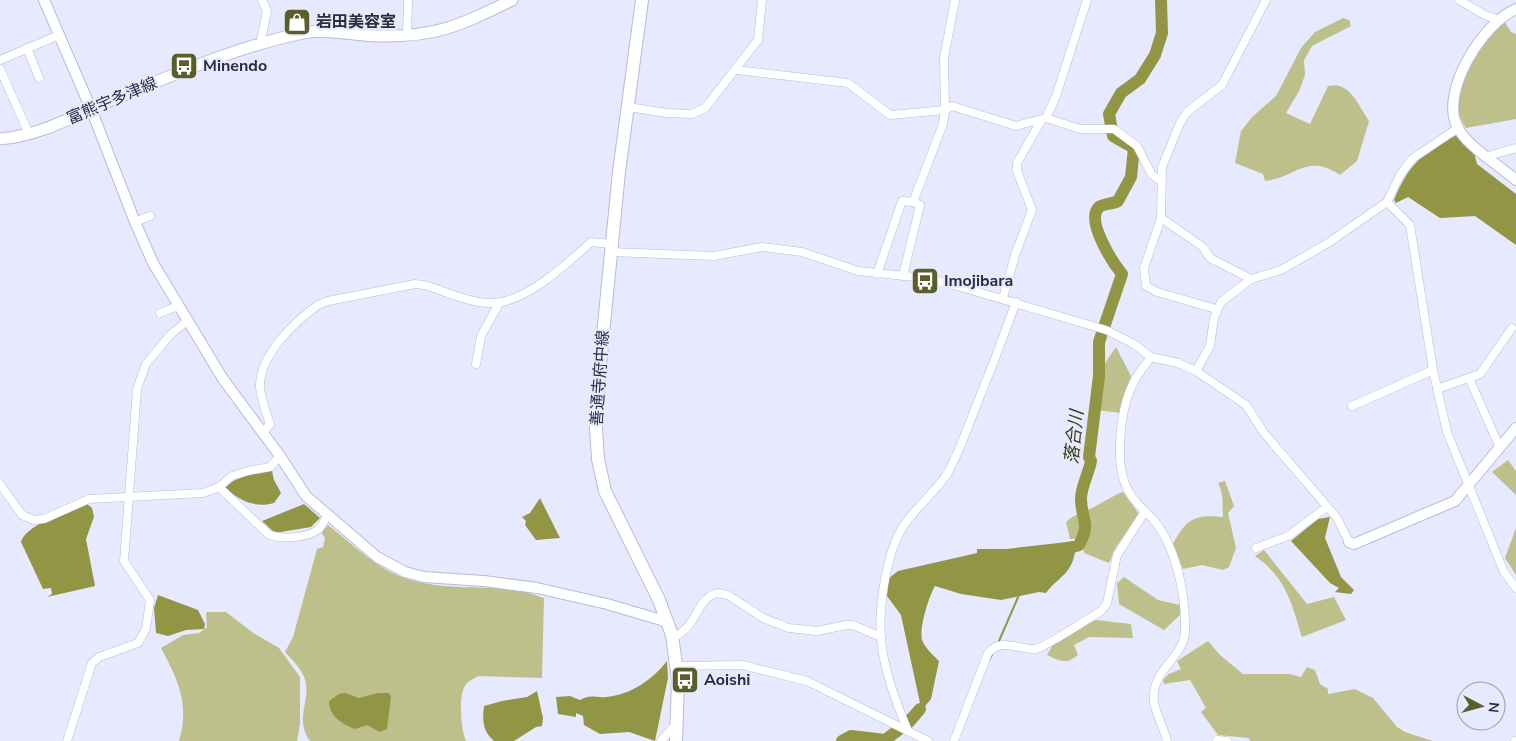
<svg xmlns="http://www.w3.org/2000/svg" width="1516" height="741" viewBox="0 0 1516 741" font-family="'Nunito Sans','Noto Sans JP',sans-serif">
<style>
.green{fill:#bdc08a}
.water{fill:#929544}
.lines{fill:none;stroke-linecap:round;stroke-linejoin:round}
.stream{stroke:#929544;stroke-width:2}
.river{stroke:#929544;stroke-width:12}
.minor-casing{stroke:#b6bbdb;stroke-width:9}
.tertiary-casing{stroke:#b6bbdb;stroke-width:12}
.secondary-casing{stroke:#b6bbdb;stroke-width:13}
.primary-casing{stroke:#b6bbdb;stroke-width:14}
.minor{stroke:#fff;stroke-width:8}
.tertiary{stroke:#fff;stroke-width:10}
.secondary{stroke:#fff;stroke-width:11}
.primary{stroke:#fff;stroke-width:12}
.labels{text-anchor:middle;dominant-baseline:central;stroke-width:4.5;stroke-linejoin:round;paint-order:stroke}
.poi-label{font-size:16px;font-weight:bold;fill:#2b2d39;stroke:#e7eafe;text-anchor:start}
.street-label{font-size:16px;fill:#2b2d39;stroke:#e7eafe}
.water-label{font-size:18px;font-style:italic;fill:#373916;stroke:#e7eafe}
</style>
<rect width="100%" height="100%" fill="#e7eafe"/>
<g class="green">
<path d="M1343 18 1349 20 1351 26 1312 46 1304 60 1305 75 1299 91 1286 113 1310 124 1328 86C1350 81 1358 105 1369 121L1357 161 1340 175C1306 153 1298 177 1265 181L1263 174 1235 163 1241 131 1252 117 1276 96 1301 48 1315 32Z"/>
<path d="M1504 21 1511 32 1516 34V119L1466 128C1461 120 1457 112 1457 102 1457 79 1486 36 1504 21Z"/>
<polygon points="1116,347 1131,376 1120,413 1098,410 1103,366"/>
<polygon points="1508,460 1516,471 1516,495 1492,472"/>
<path d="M1225 481 1234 506 1228 513 1236 548 1229 567 1223 570 1202 565 1183 569 1173 544C1186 519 1195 514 1223 517 1222 505 1224 494 1218 483Z"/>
<path d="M1123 492 1139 514 1116 547 1109 563 1084 553 1083 547 1076 539H1070L1066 522C1075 514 1083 512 1094 507 1104 502 1112 496 1123 492Z"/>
<path d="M328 525C354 545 378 571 411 580 454 593 502 581 544 598L542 678 478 676C473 679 468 681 465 686 458 696 461 730 466 741H310C293 718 313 699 304 677 301 668 291 659 285 652L293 637 317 549 323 547 325 538 321 532Z"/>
<polygon points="1516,528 1516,575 1505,558"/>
<path d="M1264 550 1307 604 1334 597 1346 620 1302 637C1291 602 1287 579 1255 556Z"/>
<polygon points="1124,577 1158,600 1180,605 1180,615 1164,630 1119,604 1117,583"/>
<path d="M206 612H226L252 632 279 648 300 677V724L297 741H179C190 704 178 680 161 648L183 635 199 633 207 627Z"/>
<path d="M1096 620 1131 624 1133 638 1089 637 1074 645 1078 655C1066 665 1060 661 1047 655L1055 641Z"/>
<polygon points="1208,641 1220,655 1243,674 1289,674 1301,677 1307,667 1315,670 1320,684 1328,689 1328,694 1355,689 1373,698 1397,727 1405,732 1433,741 1250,741 1249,738 1218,735 1201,712 1206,708 1190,680 1164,684 1163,680 1169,674 1181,669 1177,661"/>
</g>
<g class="water">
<path d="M1457 135 1474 153 1477 164 1516 194V245L1475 216 1440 218 1408 197 1396 203 1394 200C1409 164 1422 153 1457 135Z"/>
<path d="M272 471 274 480 281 493 274 503C254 509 237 499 223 486L250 473Z"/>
<polygon points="540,498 560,538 536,540 525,525 526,521 522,517 530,513"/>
<path d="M87 504 92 508 94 517 86 539 95 586 47 597 52 594 51 588 43 589 21 542C26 524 70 511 87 504Z"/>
<polygon points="304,504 320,518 311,527 275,533 262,521"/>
<polygon points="1330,517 1325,538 1341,577 1354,590 1351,594 1335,592 1339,588 1330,583 1291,541 1318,519"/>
<path d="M1076 541 1080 547 1075 552C1071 575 1060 575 1046 593L1039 592 1001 600 961 594 935 586C929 596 919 628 922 640 925 648 933 655 939 661L931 699 910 724 905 716 918 707 920 703 901 615 887 596 888 579 898 571 977 553V549H1006Z"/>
<polygon points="158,595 198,610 205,624 204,629 186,630 168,636 156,633 154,608"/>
<path d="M667 661 668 678 655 741 629 732 600 734 584 725 583 716 576 713V717L558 714 556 697 570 696 580 700C591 694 595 698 606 697 631 695 653 679 667 661Z"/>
<path d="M537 691 543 718 542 726 536 727 514 741H494C483 731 482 721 484 706L502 701 527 697Z"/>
<path d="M345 693 359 698 378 693H389L391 697 387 729 380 732 367 725 355 729C342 724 329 716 329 701L339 694Z"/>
</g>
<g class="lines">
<g class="stream">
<polyline points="999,641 1019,595"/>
<polyline points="989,660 992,655"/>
<polyline points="885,740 885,741"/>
</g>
<g class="river">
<path d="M1063 550 1079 545C1091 522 1082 522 1081 500 1080 489 1089 473 1091 461L1089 457 1099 376V342L1122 274C1113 263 1085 220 1099 207 1103 204 1113 204 1118 201L1131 177 1134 148 1113 136 1109 114 1121 93 1140 79 1155 55 1162 33 1161 0"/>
<polyline points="842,741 851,736 885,740 909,722 920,709"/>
</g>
<g class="minor-casing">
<g id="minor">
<polyline points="1459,0 1485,15 1499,20"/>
<polyline points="407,35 408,0"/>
<polyline points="260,45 267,11 262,0"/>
<polyline points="27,48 39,78"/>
<polyline points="0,60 59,35"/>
<polyline points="0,69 29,134"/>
<polyline points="737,70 848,83 890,115 945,110 952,106 1016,126 1046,118 1080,129 1114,129 1137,146 1152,175 1161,181"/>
<polyline points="628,107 667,113 692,114 705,108 758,40 762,0"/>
<polyline points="1046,118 1056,96 1087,0"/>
<polyline points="1488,156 1516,148"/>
<polyline points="1387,202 1410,225 1433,370 1447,432 1504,572 1516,588"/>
<polyline points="1161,218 1203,247 1210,258 1251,279"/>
<polyline points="135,222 150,216"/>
<polyline points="611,252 714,256 762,247 802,252 858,271 925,278 954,285 1106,330 1134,344 1151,357 1178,363 1196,371 1246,405 1264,433 1337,518 1349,542"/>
<polyline points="877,274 902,201 913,202 943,124 945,110 944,58 955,0"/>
<polyline points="903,276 920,205 913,202"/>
<polyline points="1003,298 1015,255 1032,210 1017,171 1017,163 1041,121"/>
<polyline points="1216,309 1157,292 1146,286 1144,268 1161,218 1162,167 1180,123 1187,112 1222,85 1266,0"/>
<polyline points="160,313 178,306"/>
<path d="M1151 357C1146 364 1140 371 1136 378 1120 405 1113 465 1129 492 1135 503 1143 509 1151 517 1176 544 1186 595 1185 631 1185 657 1150 670 1154 702 1156 715 1164 728 1167 741"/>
<polyline points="476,364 481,336 500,302"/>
<polyline points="1196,371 1210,346 1214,318 1221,302 1251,279 1281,270 1328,243 1387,202 1400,175 1412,159 1458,128"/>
<polyline points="1469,378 1500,448"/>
<polyline points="1437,389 1480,374 1512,328"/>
<polyline points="1352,406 1433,370"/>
<path d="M263 433 270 424C266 412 261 400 260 387 259 356 294 322 318 305L328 301 415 284 424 285C446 291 468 303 491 303 524 304 568 263 591 242L611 244"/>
<polyline points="0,484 22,515 34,520 44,519 89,499 203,493 219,487 232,476 248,471 270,467 280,456"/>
<path d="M219 487 268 534C281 540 308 538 319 529 322 525 325 520 328 515"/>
<polyline points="1256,548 1288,536 1327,507"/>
<path d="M672 638C699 627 695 599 717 593L728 595 763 618 789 628 817 631 846 625H853L881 637"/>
<polyline points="677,666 742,665 807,681 928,741"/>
<path d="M908 731C897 705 886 676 882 648 877 615 885 559 901 530 913 509 934 494 947 474 957 457 964 437 971 419 987 380 1002 341 1016 302"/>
<polyline points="1217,740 1227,741"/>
<polyline points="67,741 92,663 99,657 138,643 146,629 150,600 124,561 137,389 146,364 170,335 187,321"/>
<polyline points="661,741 676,724"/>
<path d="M954 741 988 653C1002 637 1018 650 1036 649 1044 648 1091 617 1101 611L1107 603 1117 555 1144 513"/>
<polyline points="1515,741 1516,741"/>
</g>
</g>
<g class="tertiary-casing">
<g id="tertiary">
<polyline points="44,0 91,109 135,222 153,263 223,379 280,456 306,496 377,557 405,572 424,577 484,581 537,588 607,604 668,622"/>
<path d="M1516 9C1483 23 1440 91 1457 126 1466 146 1499 165 1516 180"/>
<polyline points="1349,542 1354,544 1455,501 1516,428"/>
</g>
</g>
<g class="secondary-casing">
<path id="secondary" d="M0 139C39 136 72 117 107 102 171 76 235 47 303 33 329 28 353 36 379 36 437 37 461 25 512 0"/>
</g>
<g class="primary-casing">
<polyline id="primary" points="642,0 619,172 598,385 596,429 598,459 605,491 659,600 672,635 678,680 676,741"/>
</g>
<use href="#minor" class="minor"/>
<use href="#tertiary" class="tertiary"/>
<use href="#secondary" class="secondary"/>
<use href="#primary" class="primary"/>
</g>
<defs>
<g id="shop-square" transform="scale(1.4375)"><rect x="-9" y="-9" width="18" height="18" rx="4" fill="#5b5d2a" stroke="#e7eafe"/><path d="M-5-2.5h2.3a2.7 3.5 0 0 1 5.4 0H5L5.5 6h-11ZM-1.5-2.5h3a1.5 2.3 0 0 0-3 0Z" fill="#fff"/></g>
<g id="bus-square" transform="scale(1.4375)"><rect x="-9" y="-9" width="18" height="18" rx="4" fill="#5b5d2a" stroke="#e7eafe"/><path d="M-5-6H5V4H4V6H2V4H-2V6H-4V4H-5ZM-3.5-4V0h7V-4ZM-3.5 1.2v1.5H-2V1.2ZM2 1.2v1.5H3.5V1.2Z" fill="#fff"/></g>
</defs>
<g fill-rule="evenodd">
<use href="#shop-square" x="297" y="22"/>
<use href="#bus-square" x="184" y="66"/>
<use href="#bus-square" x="925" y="281"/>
<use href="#bus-square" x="685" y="680"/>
</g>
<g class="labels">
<g class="poi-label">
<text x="316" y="22">岩田美容室</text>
<text x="203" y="66">Minendo</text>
<text x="944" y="281">Imojibara</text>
<text x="704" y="680">Aoishi</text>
</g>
<g class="street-label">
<text transform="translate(112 101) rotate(-23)">富熊宇多津線</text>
<text transform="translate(600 378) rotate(-86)">善通寺府中線</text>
</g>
<g class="water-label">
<text transform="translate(1074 437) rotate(-84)">落合川</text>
</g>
</g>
<g transform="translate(1481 706) rotate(96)"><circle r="24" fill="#e7eafe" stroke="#9c9eaf"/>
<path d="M0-4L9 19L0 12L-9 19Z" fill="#5b5d2a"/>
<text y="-8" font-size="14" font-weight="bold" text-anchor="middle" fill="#2b2d39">N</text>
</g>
</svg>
